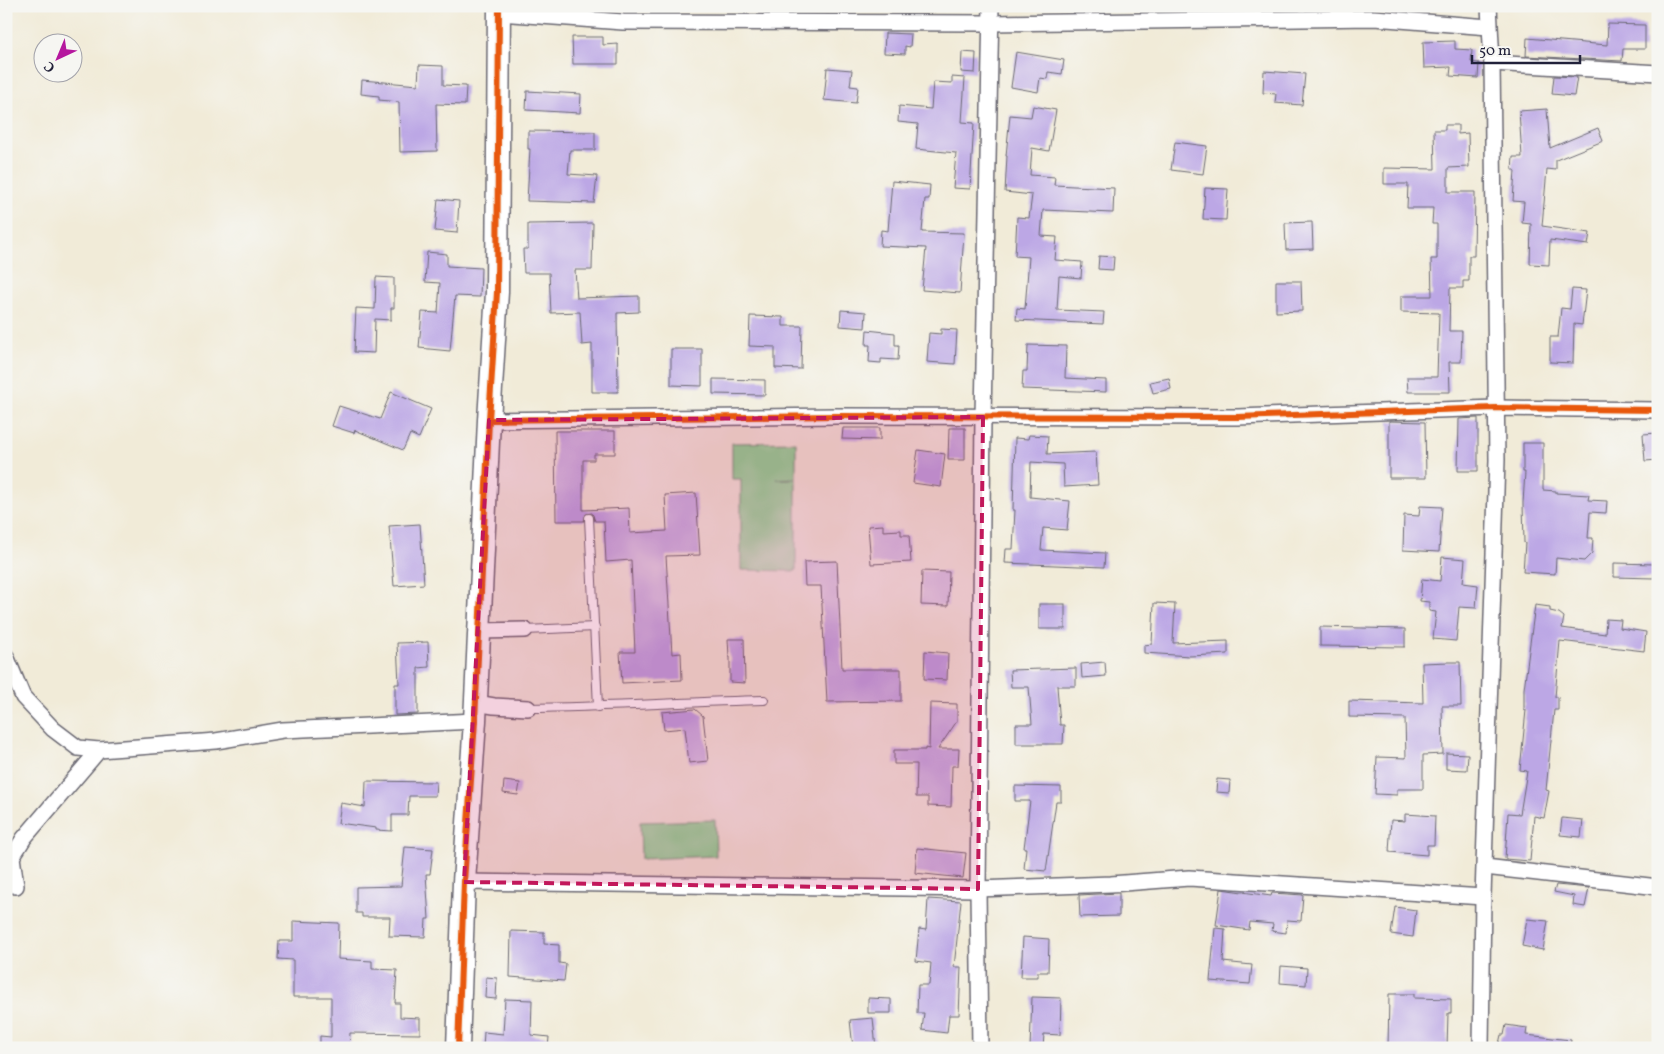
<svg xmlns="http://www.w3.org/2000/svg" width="1664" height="1054" viewBox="0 0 1664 1054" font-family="Vollkorn,serif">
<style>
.green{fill:#8ed996;stroke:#587e68}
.building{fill:#bca7e5}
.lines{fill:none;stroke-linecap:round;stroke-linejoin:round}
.lane-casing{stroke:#6a6872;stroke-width:10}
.street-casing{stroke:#6a6872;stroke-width:18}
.secondary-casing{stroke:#6a6872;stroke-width:25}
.lane{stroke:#fff;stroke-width:8}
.street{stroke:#fff;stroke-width:15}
.secondary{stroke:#fff;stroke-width:22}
.cycleway-casing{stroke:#f6f6f2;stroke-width:9}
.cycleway{stroke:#e8590c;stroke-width:6}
.marked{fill:#c2185b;fill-opacity:0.2;stroke:#c2185b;stroke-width:4;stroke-dasharray:10 6;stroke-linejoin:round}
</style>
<rect width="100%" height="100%" fill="#f6f6f2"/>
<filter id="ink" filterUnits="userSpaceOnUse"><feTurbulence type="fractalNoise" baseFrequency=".02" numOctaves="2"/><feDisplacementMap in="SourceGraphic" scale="10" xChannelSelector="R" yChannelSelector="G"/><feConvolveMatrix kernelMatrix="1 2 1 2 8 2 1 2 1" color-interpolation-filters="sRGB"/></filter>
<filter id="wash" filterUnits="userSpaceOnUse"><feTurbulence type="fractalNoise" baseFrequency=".0096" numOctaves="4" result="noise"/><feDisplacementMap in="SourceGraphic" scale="20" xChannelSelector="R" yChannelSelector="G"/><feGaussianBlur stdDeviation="1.12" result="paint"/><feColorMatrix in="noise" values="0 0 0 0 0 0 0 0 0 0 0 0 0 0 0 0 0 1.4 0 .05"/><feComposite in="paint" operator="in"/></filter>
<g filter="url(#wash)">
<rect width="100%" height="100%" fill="#f1ebd8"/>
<g class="green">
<polygon points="796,442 796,478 776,479 796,479 796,571 741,570 741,479 732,479 732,443"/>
<polygon points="715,820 716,856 641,859 640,822"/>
</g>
<g id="blocks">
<g class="building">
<polygon points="1608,24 1645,25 1645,49 1623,49 1622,61 1526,56 1527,38 1607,45"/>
<polygon points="885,33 911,34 910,47 905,46 905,54 884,53"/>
<polygon points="572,37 603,37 603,45 618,44 618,64 573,64"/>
<polygon points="1455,41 1455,49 1472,50 1471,62 1479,63 1478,78 1450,76 1451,67 1424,68 1423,42"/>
<polygon points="962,52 976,53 975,73 961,72"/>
<polygon points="1016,52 1064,60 1062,74 1048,72 1047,79 1040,78 1038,92 1011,87"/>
<polygon points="419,65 443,66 443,85 466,86 465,105 436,104 437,151 400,152 399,102 379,100 379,96 361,94 362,80 418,85"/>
<polygon points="827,68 852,70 850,86 858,87 856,103 824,100"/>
<polygon points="1264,71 1305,74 1302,105 1275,103 1276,94 1263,93"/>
<polygon points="1554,76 1577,77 1574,96 1552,94"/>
<polygon points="952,77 965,78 962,122 974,123 970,189 953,188 956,153 916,149 918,124 898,122 899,106 931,109 933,82 952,83"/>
<polygon points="527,91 581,94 580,113 526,110"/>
<polygon points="1033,106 1056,110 1049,151 1032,148 1030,175 1055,177 1054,185 1114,188 1113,213 1043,210 1041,236 1057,237 1055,260 1082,262 1081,278 1059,276 1057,310 1104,312 1103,324 1016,320 1017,308 1025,309 1029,257 1015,256 1017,217 1029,218 1032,195 1005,192 1007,156 1006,156 1010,115 1031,117"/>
<polygon points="1547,109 1550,148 1598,128 1603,141 1556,160 1556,170 1547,169 1542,226 1590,233 1588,245 1550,240 1549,265 1530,264 1531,224 1522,223 1524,202 1513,201 1515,170 1512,170 1513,157 1522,157 1519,111"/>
<polygon points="1445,125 1458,125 1458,134 1468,133 1469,167 1448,168 1448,192 1475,192 1474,256 1469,256 1469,281 1463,281 1463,288 1450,288 1449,331 1462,331 1461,362 1449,362 1450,392 1408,392 1407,377 1437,377 1439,313 1401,312 1401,296 1432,296 1431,259 1437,259 1437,224 1432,224 1433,208 1407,208 1408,184 1384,184 1384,168 1435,169 1434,130 1445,130"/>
<polygon points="528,131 595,132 595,150 570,150 568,174 597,176 594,203 527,201 530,149 528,149"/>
<polygon points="1175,142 1207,146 1203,174 1171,170"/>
<polygon points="892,181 930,185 929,199 925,199 922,232 964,233 960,293 922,290 926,248 880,246 881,230 888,231"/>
<polygon points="1205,188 1228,189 1226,220 1203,219"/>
<polygon points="438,199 459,201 457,233 435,231"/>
<polygon points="1312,222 1313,249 1286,250 1285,223"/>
<polygon points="593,223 592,270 575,270 577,298 639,296 639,312 617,313 618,392 592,392 592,344 582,345 580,312 551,313 549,273 524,273 523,249 528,249 528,224"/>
<polygon points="427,252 447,254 447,266 481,268 480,297 455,296 450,351 419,348 422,312 438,313 440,283 425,282"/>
<polygon points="1099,256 1114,257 1113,270 1098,269"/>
<polygon points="376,277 394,278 394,308 391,308 391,320 375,319 374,353 354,352 356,308 375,309"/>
<polygon points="1276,281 1301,281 1302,311 1276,312"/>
<polygon points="1572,289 1586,290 1582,325 1574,324 1573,363 1550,362 1550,337 1558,337 1561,308 1570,309"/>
<polygon points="841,310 866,312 865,328 840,326"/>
<polygon points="750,316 783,317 783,326 802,326 801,369 775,368 775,347 749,346"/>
<polygon points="941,329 957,330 955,364 927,362 929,333 941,334"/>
<polygon points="867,330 895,333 895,345 899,345 898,360 881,359 881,363 869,362 870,345 866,345"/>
<polygon points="1028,345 1066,346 1065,378 1106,380 1106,392 1022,389 1023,371 1027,371"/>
<polygon points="671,349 702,349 702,386 671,385"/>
<polygon points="1169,378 1171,389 1153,393 1150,382"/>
<polygon points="713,379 765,380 765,395 713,394"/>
<polygon points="391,392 431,409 419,438 410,434 403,450 355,430 354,433 332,426 339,406 380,419"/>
<polygon points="1478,418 1478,471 1458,471 1459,419"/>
<polygon points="1389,421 1425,422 1426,478 1389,478"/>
<polygon points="843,428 880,428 880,440 842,439"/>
<polygon points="949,428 965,428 965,460 948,460"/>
<polygon points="555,431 615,431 615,454 594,454 594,460 583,460 583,510 629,508 630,533 667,531 665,495 696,493 700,555 666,556 672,654 681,653 682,680 622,683 620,652 635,652 631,560 606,562 604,521 595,521 592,513 586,514 584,521 556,521"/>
<polygon points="1658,433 1658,460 1645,461 1643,434"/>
<polygon points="1029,435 1048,436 1047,454 1096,452 1098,485 1064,487 1063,464 1031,462 1030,497 1070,501 1067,530 1043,528 1041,550 1105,553 1104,567 1005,563 1006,549 1013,549 1015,510 1013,510 1015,438 1028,439"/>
<polygon points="1523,443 1543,443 1543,490 1556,491 1556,493 1589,495 1588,500 1607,501 1606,513 1590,512 1588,538 1593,538 1592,553 1584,561 1556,558 1555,574 1523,572 1525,543 1524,543 1523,503 1525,472 1523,472"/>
<polygon points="918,450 945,454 941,487 913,483"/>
<polygon points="1420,506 1442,507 1439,552 1403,550 1404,515 1419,516"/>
<polygon points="420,524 424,584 394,586 389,526"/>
<polygon points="883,525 883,531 901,530 901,535 909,535 911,562 871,564 868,526"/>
<polygon points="1442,557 1465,559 1463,583 1478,585 1476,608 1459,607 1456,641 1433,639 1436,612 1429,611 1429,602 1420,601 1422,579 1440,581"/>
<polygon points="837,561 842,669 901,669 901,701 827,702 821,586 805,586 804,562"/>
<polygon points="1614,563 1655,564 1654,578 1614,577"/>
<polygon points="922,571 949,572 948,606 921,605"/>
<polygon points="1154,603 1175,604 1173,643 1228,641 1228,654 1190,656 1144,653 1144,645 1152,644"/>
<rect x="1039" y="604" width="26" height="25"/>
<polygon points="1535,605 1550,607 1550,611 1559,613 1564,617 1562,628 1605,634 1606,619 1621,620 1620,628 1646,632 1644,651 1560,641 1555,697 1558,697 1558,710 1554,710 1546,790 1549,791 1544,818 1534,816 1530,861 1505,859 1508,813 1520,814 1527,771 1520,770 1526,710 1524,710 1524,689"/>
<polygon points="1320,627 1405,629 1405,647 1320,646"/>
<polygon points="728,639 744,639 745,683 730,682 730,657 729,657"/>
<polygon points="428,642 429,667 418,668 418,714 395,715 395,684 399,684 397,643"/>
<polygon points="925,651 948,653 947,680 924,679"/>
<polygon points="1105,662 1106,676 1082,678 1081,664"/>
<polygon points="1449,662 1460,662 1461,706 1442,706 1443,754 1423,755 1423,789 1397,789 1397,795 1375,794 1377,757 1406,758 1405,718 1349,717 1349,701 1423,703 1422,663"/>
<polygon points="1076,668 1076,686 1057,686 1060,725 1064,725 1063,744 1016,744 1016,724 1032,724 1029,687 1011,687 1010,670"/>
<polygon points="930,703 957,704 957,721 938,749 959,749 958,766 952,766 951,807 928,806 928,797 916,797 917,764 894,764 894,750 925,750 925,748 929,749"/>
<polygon points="695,709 703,716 708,761 689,763 685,728 664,730 662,712"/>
<polygon points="1446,753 1468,754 1467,770 1446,769"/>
<polygon points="1217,779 1230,780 1229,793 1216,792"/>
<polygon points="366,781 436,782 435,796 409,796 408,815 392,815 392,831 376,830 376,828 338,823 341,803 365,807"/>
<polygon points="504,781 520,783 518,795 503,793"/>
<polygon points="1015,786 1061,787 1061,802 1056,802 1046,871 1024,869 1026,848 1024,848 1030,801 1015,801"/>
<polygon points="1405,814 1435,816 1434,845 1427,845 1427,855 1389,852 1391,820 1405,821"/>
<polygon points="1562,818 1583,820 1581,837 1560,835"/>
<polygon points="405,847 433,849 430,874 426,874 429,919 426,919 425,937 389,936 390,917 362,917 362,913 356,913 356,887 401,886"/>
<polygon points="917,848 966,853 963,878 915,873"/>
<polygon points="1556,885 1589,888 1585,907 1573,905 1574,896 1554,892"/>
<polygon points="1221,889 1271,896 1272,893 1303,895 1301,921 1287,920 1286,933 1272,931 1273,924 1250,922 1249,930 1216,925"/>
<polygon points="1119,893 1119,916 1080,917 1079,895"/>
<polygon points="928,899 961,901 954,967 961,967 959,1015 949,1015 947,1033 922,1030 924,1013 917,1013 918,985 929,985 931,963 916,961 919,929 926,930"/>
<polygon points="1395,907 1416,910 1413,937 1391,934"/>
<polygon points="1527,919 1548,921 1543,950 1522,946"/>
<polygon points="293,921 339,923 338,959 372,961 372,969 397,970 395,1003 400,1003 400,1017 420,1018 420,1034 350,1033 349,1048 320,1048 320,1036 331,1037 331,997 293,997 293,960 278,959 279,941 293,941"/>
<polygon points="1215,928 1225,929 1223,962 1252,965 1250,984 1210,981"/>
<polygon points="511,931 544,932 544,944 559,945 559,963 566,964 564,981 510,977"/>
<polygon points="1023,937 1049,939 1048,972 1038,972 1038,977 1021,977"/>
<polygon points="1281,966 1307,968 1306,985 1280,983"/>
<polygon points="486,977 497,978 496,999 485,998"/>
<polygon points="1389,994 1414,994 1414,998 1451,999 1451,1013 1448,1013 1447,1048 1388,1048"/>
<polygon points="1032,997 1061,998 1060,1035 1044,1034 1043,1048 1030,1048"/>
<polygon points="868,998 891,999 891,1013 868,1013"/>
<polygon points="505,999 532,1000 531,1035 549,1037 548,1048 483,1048 484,1032 503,1034"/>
<polygon points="873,1018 876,1048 853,1048 850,1020"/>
<polygon points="1506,1025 1527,1028 1526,1035 1571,1040 1570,1048 1498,1048 1501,1035 1504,1035"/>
</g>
</g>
</g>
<g filter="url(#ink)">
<use href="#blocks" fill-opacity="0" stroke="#6a6872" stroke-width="1"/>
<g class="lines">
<g class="lane-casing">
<g id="lane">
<polyline points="589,518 598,707"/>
<polyline points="525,630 595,627"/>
<path d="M528 708C607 707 685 702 764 700"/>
</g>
</g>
<g class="street-casing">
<g id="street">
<polyline points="499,13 623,22 991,23 1374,18 1489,27"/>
<polyline points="1492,63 1658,73"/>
<polyline points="489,420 837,416 1238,417 1496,408 1658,410"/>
<polyline points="479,631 525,630"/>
<polyline points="6,656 23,697 53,729 78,748 99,750 216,741 283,730 475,721"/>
<polyline points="476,703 494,706 528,708"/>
<polyline points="1485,867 1658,887"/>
<polyline points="464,882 978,889 1111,884 1189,878 1483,897"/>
<polyline points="16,886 12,857 24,838 99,750"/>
<polyline points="980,1048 978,889 983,417 991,6"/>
<polyline points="1481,1048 1483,897 1497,460 1492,63 1489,6"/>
</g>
</g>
<g class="secondary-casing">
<polyline id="secondary" points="458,1048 464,882 475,721 489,420 497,292 499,6"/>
</g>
<use href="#lane" class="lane"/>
<use href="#street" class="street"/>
<use href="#secondary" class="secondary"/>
<g class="cycleway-casing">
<g id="cycleway">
<polyline points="489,420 837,416 1238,417 1496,408 1658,410"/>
<polyline points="458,1048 464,882 475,721 489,420 497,292 499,6"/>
</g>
</g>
<use href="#cycleway" class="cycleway"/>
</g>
</g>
<path class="marked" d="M983 417 978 889 464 882 489 420Z"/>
<rect width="1664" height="1054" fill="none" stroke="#f6f6f2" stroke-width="25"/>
<g transform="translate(58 58) rotate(224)"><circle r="24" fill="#f6f6f2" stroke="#a1a1a9"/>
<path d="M0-4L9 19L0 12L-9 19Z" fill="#b5179e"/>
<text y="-8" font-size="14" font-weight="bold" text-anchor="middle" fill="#22223b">С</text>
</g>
<path d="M1472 55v8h108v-8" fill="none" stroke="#22223b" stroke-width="2.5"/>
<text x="1479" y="55" font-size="15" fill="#22223b" stroke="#f6f6f2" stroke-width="4" paint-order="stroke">50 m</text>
</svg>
